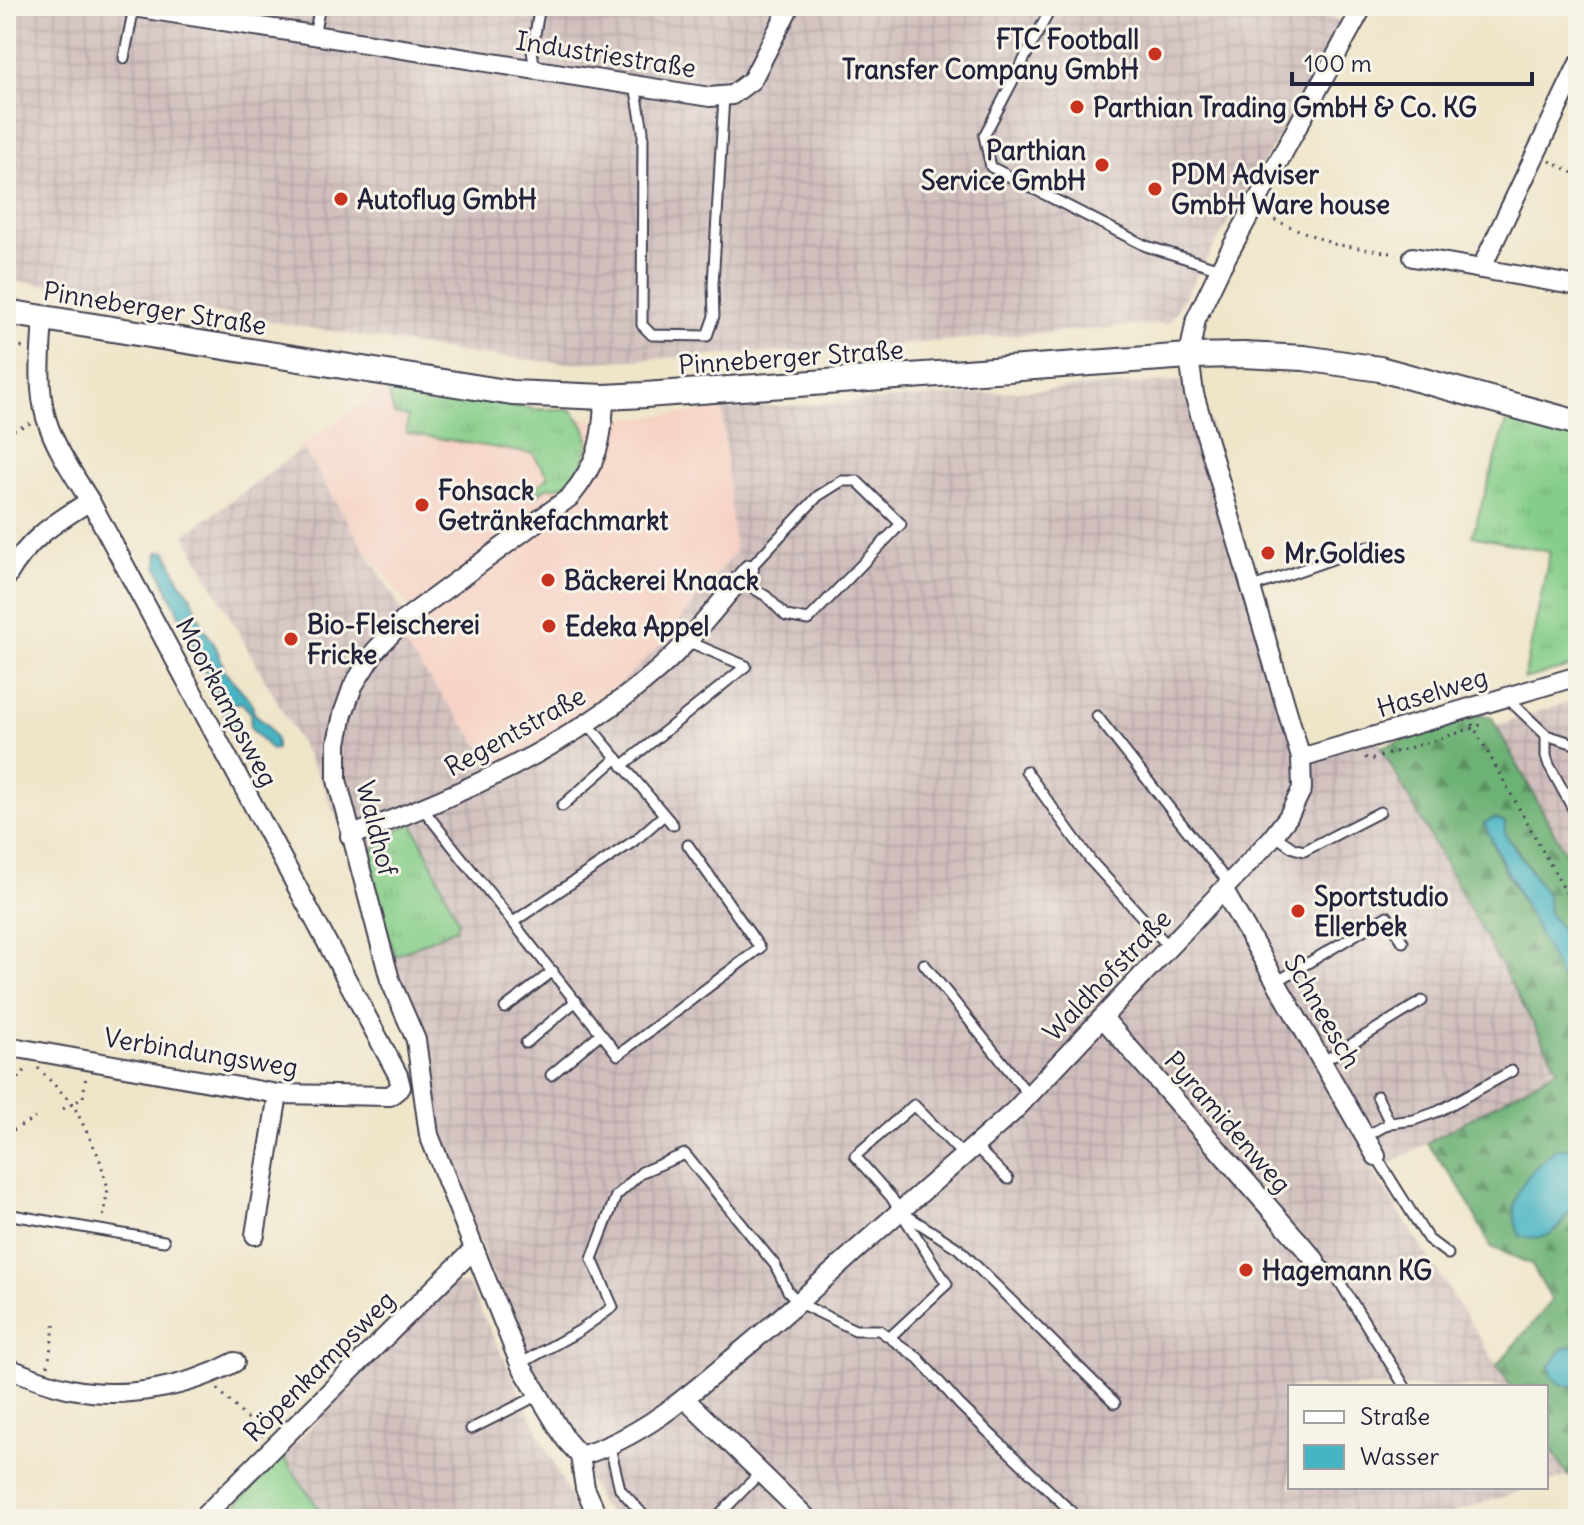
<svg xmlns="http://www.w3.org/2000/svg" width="1584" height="1525" viewBox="0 0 1584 1525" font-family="Delius,sans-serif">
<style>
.built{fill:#f6d2c4}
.industrial{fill:url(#industrial-grid)}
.grass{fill:url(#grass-tufts);stroke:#547862;stroke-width:2}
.forest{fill:url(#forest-firs);stroke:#476a58;stroke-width:2}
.green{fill:#85ce89;stroke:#547862;stroke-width:2}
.water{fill:#46b4c2;stroke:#346b7e;stroke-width:2}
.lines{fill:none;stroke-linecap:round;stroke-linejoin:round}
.service-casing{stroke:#413f50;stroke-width:13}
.minor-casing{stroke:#413f50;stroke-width:22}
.secondary-casing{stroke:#413f50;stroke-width:28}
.path{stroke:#413f50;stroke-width:3;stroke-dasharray:2 6;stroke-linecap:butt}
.service{stroke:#fff;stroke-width:9}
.minor{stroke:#fff;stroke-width:18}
.secondary{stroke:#fff;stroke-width:24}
.poi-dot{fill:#c8321e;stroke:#f7f3e8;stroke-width:3}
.labels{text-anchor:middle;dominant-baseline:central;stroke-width:6;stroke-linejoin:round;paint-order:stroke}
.poi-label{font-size:26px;font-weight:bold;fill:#22223b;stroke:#f7f3e8;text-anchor:start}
.street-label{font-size:26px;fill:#22223b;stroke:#f7f3e8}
</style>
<defs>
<pattern id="industrial-grid" width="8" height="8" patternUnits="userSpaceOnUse" patternTransform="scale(2)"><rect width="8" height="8" fill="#d1bfbe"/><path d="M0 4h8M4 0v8" fill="none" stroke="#b3a4a4"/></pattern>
<pattern id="grass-tufts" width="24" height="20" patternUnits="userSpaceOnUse" patternTransform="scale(2)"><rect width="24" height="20" fill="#85ce89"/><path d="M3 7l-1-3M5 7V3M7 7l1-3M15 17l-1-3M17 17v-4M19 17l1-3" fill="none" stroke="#73b177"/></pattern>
<pattern id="forest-firs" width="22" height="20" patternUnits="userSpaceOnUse" patternTransform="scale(2)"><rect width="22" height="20" fill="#6cb175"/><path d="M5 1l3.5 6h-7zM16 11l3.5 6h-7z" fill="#589061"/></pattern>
</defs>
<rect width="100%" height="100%" fill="#f7f3e8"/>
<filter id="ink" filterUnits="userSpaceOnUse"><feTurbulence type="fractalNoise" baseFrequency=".0125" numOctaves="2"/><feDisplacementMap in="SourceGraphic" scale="16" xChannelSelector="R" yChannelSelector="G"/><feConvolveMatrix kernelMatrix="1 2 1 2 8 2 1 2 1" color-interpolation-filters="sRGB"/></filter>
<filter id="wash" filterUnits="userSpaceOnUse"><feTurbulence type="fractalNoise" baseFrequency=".006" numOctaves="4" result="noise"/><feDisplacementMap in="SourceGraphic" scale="32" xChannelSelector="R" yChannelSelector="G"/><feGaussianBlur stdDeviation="1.8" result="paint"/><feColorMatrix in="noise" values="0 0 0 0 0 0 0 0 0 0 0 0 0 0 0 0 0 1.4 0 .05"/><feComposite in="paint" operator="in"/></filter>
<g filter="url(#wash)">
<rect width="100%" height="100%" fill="#efe5c9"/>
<polygon class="built" points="387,386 603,421 722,410 735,552 661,644 623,681 557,733 503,762 494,763 401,643 422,626 294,451"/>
<g class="industrial">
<polygon points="6,6 1308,6 1345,24 1169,323 838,349 567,363 473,354 6,279"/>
<polygon points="1198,380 1301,750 1372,729 1558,1069 1374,1173 1511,1387 1290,1387 1290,1487 1533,1487 1434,1519 615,1519 601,1505 519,1344 435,1127 385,937 324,786 185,535 303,448 414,630 402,643 493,763 503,762 557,733 623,681 661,644 735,552 722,410"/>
<polygon points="1578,699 1578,876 1494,726"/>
<polygon points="468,1284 580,1519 326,1519 283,1457 447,1285"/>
<polygon points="1546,1441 1568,1476 1546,1483"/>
</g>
<g class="grass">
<path d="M387 386 536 409H570C600 437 589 459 566 486L546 488 533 498 529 491 549 477 533 454 406 433 408 417 394 414Z"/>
<polygon points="1507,421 1578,438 1578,665 1524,679 1550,552 1472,536"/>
<path d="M413 823 458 920 456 928 395 956 382 915 370 854C382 837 394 831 413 823Z"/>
</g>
<polygon class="forest" points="1480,715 1492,718 1578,876 1578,952 1549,913 1547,895 1517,849 1505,834 1484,823 1507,875 1543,938 1578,1016 1578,1151 1576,1148 1557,1231 1570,1210 1578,1208 1578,1344 1563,1348 1573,1386 1578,1380 1578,1476 1568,1476 1546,1441 1546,1387 1511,1387 1497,1365 1552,1301 1531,1264 1491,1247 1461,1189 1427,1143 1558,1069 1381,747"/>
<polygon class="green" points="283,1457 326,1519 222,1519"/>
<g class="water">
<polygon points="166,551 180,582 191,596 204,629 216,647 225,672 251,701 254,713 267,725 276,739 276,749 271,750 251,728 250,712 242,703 234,703 231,707 238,728 232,731 157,566 158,552"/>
<path d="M1495 818 1505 822V834L1547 895 1549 913 1578 952V1016C1551 950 1514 889 1484 823Z"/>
<path d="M1557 1148H1576L1578 1151V1208L1570 1210C1554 1236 1552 1239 1521 1237 1501 1200 1529 1170 1557 1148Z"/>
<polygon points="1578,1344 1578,1380 1573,1386 1562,1385 1553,1377 1550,1366 1563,1348"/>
</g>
</g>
<g filter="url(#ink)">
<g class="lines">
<g class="service-casing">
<g id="service">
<polyline points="1052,6 984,136 991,167 1146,246 1220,269"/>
<polyline points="314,35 320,6"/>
<polyline points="124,58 134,7"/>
<polyline points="535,70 532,51 540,6"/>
<polyline points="635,85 643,131 642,325 652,335 707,336 714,316 713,285 724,96"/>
<polyline points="739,580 766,596 786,616 808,620 901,524 857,481 842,481 818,496 749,569"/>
<polyline points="1250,588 1369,546"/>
<polyline points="1506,697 1546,735 1578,745"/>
<polyline points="1097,716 1230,885"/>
<polyline points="588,724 673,825"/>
<polyline points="1546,735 1546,756 1549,765 1578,818"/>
<polyline points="622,766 746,666 687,641"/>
<polyline points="1026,771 1091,861 1169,947"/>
<polyline points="562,806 617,758"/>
<polyline points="423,809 618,1055 760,948 688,845"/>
<polyline points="1274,835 1293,848 1304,851 1380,812"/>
<polyline points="639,837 664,815"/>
<polyline points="513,922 634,841"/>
<polyline points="924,964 1028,1094"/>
<polyline points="1276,982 1387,916 1403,942"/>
<polyline points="505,1008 553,971"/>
<polyline points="526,1043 576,1001"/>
<polyline points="1322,1062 1422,1001"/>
<polyline points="551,1075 600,1034"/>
<polyline points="1390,1123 1414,1120 1439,1111 1512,1071"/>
<polyline points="1365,1137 1390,1123 1377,1096"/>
<polyline points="975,1146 1008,1179"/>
<polyline points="1376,1156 1428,1239 1448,1254"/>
<polyline points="903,1213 959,1249 1115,1403"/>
<polyline points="6,1214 164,1241"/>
<polyline points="1315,1260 1336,1276 1405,1387"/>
<polyline points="890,1337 947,1284 891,1197 855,1156 914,1105 964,1156"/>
<polyline points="520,1364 579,1331 613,1307 592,1259 616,1196 642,1172 685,1154 775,1265 788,1291 799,1303 855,1330 879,1330 918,1358 960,1405 1079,1519"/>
<polyline points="471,1429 539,1395"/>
<polyline points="610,1447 620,1489 647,1519"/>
<polyline points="715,1519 760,1473"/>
</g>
</g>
<g class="minor-casing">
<g id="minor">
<polyline points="127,6 710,97 732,95 752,80 790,6"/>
<polyline points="1413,257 1578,286"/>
<polyline points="1481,269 1578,65"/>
<path d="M6 578C27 540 54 523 90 501"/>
<polyline points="1301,758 1578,676"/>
<path d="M350 836C460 795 570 747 659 669 693 639 720 602 749 569"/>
<polyline points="1224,891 1376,1156"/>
<polyline points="1103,1018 1315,1260"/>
<path d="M6 1046 278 1094 390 1096 401 1087 398 1075 90 501C74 475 55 448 46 418 37 387 41 350 43 319"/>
<polyline points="255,1235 278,1094"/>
<path d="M6 1367C27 1376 49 1384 71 1389 124 1400 189 1387 235 1362"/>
<polyline points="685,1399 808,1519"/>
<path d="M580 1456C640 1438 686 1398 733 1358 774 1324 814 1289 853 1253 906 1205 961 1159 1014 1111L1271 839 1288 817 1302 789 1301 758 1194 394 1189 356 1196 319 1220 269 1363 6"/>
<polyline points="201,1519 473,1250"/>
<path d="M599 1519 585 1488 580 1456 566 1440 520 1364 429 1135 416 1040 390 980 337 780V743L343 714 353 686 375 651 405 619 570 497C598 463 603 440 604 397"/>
</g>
</g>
<g class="secondary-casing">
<polyline id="secondary" points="6,312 512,393 604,397 645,395 1189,356 1243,355 1304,358 1380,369 1578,423"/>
</g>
<g class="path">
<polyline points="1550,161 1578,175"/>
<polyline points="1267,217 1333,244 1397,254"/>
<polyline points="6,354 24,346"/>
<polyline points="6,433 31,423"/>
<polyline points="1472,724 1578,914"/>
<polyline points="1365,757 1369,760 1474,728 1486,722"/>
<polyline points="38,1068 73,1104 99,1157 108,1188 103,1218"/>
<polyline points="6,1088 15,1083 27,1068"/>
<polyline points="63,1109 83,1098 86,1076"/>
<polyline points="6,1134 35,1118"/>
<polyline points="48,1366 55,1321"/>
<polyline points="218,1389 263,1436"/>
<polyline points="292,1519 300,1511"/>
</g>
<use href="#service" class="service"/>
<use href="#minor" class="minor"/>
<use href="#secondary" class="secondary"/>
</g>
</g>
<g class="poi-dot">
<circle cx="1155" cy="54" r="8"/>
<circle cx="1077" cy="107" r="8"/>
<circle cx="1102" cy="165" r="8"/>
<circle cx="1155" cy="189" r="8"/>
<circle cx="341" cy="199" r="8"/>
<circle cx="422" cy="505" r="8"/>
<circle cx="1268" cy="553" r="8"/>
<circle cx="548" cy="580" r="8"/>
<circle cx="549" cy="626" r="8"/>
<circle cx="291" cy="639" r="8"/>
<circle cx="1298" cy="911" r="8"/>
<circle cx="1246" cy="1270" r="8"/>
</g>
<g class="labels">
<g class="poi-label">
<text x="1139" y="39" text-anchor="end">FTC Football<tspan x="1139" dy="30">Transfer Company GmbH</tspan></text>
<text x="1093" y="107">Parthian Trading GmbH &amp; Co. KG</text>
<text x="1086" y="150" text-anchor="end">Parthian<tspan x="1086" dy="30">Service GmbH</tspan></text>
<text x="1171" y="174">PDM Adviser<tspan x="1171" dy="30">GmbH Ware house</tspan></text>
<text x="357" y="199">Autoflug GmbH</text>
<text x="438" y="490">Fohsack<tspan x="438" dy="30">Getränkefachmarkt</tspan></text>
<text x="1284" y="553">Mr.Goldies</text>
<text x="564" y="580">Bäckerei Knaack</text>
<text x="307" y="624">Bio-Fleischerei<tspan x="307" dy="30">Fricke</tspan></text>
<text x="565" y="626">Edeka Appel</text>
<text x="1314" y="896">Sportstudio<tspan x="1314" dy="30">Ellerbek</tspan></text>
<text x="1262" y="1270">Hagemann KG</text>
</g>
<g class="street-label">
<text transform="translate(606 54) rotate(9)">Industriestraße</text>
<text transform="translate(155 308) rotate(9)">Pinneberger Straße</text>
<text transform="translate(791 357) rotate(-4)">Pinneberger Straße</text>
<text transform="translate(1432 692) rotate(-17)">Haselweg</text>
<text transform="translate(227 702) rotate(62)">Moorkampsweg</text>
<text transform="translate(515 731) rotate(-29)">Regentstraße</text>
<text transform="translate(377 828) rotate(76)">Waldhof</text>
<text transform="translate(1107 975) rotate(-46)">Waldhofstraße</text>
<text transform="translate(1323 1011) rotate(60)">Schneesch</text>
<text transform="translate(201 1052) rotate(9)">Verbindungsweg</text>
<text transform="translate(1228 1122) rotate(49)">Pyramidenweg</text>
<text transform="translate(319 1366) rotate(-45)">Röpenkampsweg</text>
</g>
</g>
<rect width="1584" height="1525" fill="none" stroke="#f7f3e8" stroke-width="32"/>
<rect x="1288" y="1385" width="260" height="104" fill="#f7f3e8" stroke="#a29fa3" stroke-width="2"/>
<rect x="1304" y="1411" width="40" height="12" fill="#ffffff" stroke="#a29fa3" stroke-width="2"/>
<text x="1360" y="1425" font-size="24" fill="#22223b">Straße</text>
<rect x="1304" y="1445" width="40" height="24" fill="#46b4c2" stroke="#a29fa3" stroke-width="2"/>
<text x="1360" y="1465" font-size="24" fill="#22223b">Wasser</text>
<path d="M1292 72v12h240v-12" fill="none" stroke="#22223b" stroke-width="4"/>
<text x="1304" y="72" font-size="24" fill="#22223b" stroke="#f7f3e8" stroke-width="6" paint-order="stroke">100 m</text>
</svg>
